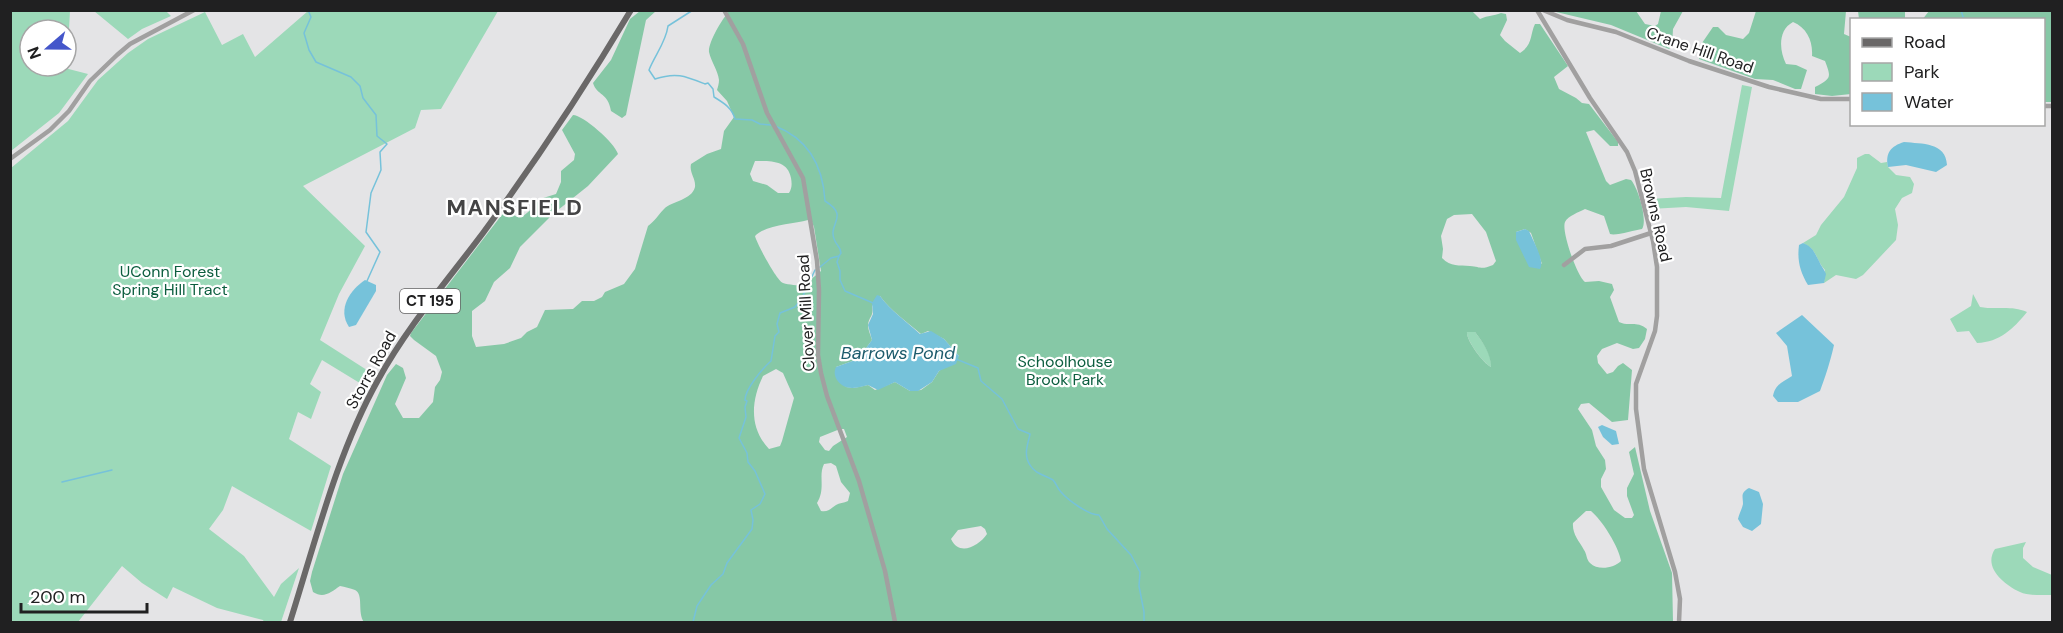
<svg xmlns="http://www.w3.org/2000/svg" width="2063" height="633" viewBox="0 0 2063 633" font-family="'DM Sans',sans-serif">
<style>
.green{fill:#9cd9b9}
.forest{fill:#86c8a6;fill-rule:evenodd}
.water{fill:#76c2da}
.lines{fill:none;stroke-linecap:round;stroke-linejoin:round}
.stream{stroke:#76c2da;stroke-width:1.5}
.minor{stroke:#a1a0a0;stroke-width:4.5}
.major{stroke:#6a6868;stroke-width:6}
.labels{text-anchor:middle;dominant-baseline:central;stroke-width:4.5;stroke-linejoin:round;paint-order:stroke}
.shield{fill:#fff;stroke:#636364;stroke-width:1.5}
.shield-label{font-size:15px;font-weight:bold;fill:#202021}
.street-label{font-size:16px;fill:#202021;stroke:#fff}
.park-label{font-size:16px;fill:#0c5e3f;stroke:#fff}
.water-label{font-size:18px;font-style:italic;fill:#1c5b6c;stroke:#fff}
.district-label{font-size:22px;font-weight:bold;letter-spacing:1.5px;fill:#444445;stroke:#fff}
</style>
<rect width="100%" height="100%" fill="#e4e4e6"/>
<g class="green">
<polygon points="11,10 70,11 69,29 66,31 30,30 30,66 57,66 88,74 59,113 11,151"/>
<polygon points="94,11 166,11 171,16 142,29 128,39"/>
<polygon points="308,11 498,11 441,109 421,110 415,128 303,186 365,246 339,294 320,340 370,372 363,385 322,360 310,384 321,392 311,419 298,412 289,439 331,466 311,531 232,486 223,510 209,529 244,556 274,597 281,584 299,568 281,622 264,622 263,620 217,608 173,587 167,599 142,583 122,566 78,622 11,622 11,168 68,121 98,80 128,53 148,39 205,12 222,45 243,34 255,57"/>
<polygon points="1742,85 1752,87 1729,211 1686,207 1650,209 1648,199 1686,197 1721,198"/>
<path d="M1865 154H1869L1881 163 1887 162 1888 167 1896 175 1910 177 1914 184 1912 193 1902 198 1895 209 1898 225 1896 240 1863 275 1856 279 1836 275 1824 283 1825 270C1815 259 1818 250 1803 243L1816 235 1821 225 1844 197 1857 168V158Z"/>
<path d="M1973 294 1980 307C1997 310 2011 305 2027 312 2013 329 2000 342 1977 343L1969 331 1957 332 1950 319 1971 306Z"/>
<path d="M1467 332H1475C1483 342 1492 355 1491 367 1483 363 1466 340 1467 332Z"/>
<path d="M2026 542 2023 548V558L2033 567 2052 575V595C2043 595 2028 596 2020 592 2003 584 1983 567 1995 549Z"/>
</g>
<g class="forest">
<path d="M1471 10 1480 19C1489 15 1493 16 1501 13L1506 14 1507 20 1500 35 1505 41 1520 53C1533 45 1530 34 1535 24H1540L1568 66 1554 77 1559 89 1576 98 1582 103 1589 104 1618 142V146H1610L1594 130 1586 132 1606 181 1610 185 1626 179 1631 180C1638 188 1648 220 1642 229 1635 230 1616 236 1610 234L1604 216 1585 209C1579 212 1568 216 1565 222 1561 231 1577 276 1585 282L1599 281 1612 284 1614 290 1610 297 1619 322C1629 327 1636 320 1647 329L1645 339 1639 348 1633 349 1617 343 1602 349 1597 356 1598 363 1607 374 1613 372 1618 366 1623 363 1632 370 1628 420 1612 422 1589 403 1581 404 1578 409 1592 430 1596 446 1605 460 1606 469 1601 479V487L1614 510 1625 518H1632L1634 515 1627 496V488L1634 474 1629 452 1635 447 1650 511 1672 573 1673 622H364C357 613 364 594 355 590 350 588 345 587 340 586 331 592 324 599 313 592L310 581 312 572 343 474 387 375 396 364 403 368 406 378 395 404 403 418H419L433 402 435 387 440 380 442 372 436 356 414 340 410 336 411 333 504 212C512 210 515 219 522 217L533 208 540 199 556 194 561 182V171L574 160 575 154 562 130 573 115C583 115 615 143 618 154L588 186 553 214 520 247 510 268 494 282 485 301 472 311V336L476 347 504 344 521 338 527 332 537 327 545 310 573 309 582 301H594L602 297 605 292 624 284 635 269 648 226C655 221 658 215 664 209 672 201 692 200 695 187 696 178 689 173 691 164L707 154 721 149 724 131 734 117 727 101 717 90C718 87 719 83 719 80 718 71 711 61 709 52 708 43 722 19 728 13V11ZM755 161C770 161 788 160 791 178 792 184 792 188 789 193H778L767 185 753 181 750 174ZM1472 214 1486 232 1496 261 1493 265C1481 270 1481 267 1470 266 1459 265 1451 267 1442 258L1443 249 1441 236 1447 219 1454 215ZM808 220 812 222 814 227 821 271 803 286C798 285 789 285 783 283 777 281 757 244 755 236 765 225 793 224 808 220ZM1525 229 1531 233 1542 264C1531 255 1515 247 1516 232ZM880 296C891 311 906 321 921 334L928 331 944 339 959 356 939 371 932 382 921 390 910 391 895 382 875 390 868 385 854 388 846 387 836 367 858 359 872 340C871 336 868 330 868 325 869 316 874 317 872 306ZM1467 332H1475C1483 342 1491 355 1491 367 1483 363 1466 340 1467 332ZM776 369 783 373 794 398 782 441 780 446 769 449C749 428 751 401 763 376ZM840 429H844L847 437 833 446 829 451 825 450 819 442 820 437ZM831 463 836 466 841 482 850 493 848 501C844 503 839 503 836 505 830 509 829 512 821 511L817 503C826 488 818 476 824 464ZM1586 511H1591C1602 520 1619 547 1621 561 1614 568 1598 571 1590 563 1586 559 1587 554 1584 550 1579 541 1572 534 1573 523ZM981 526 985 529 987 534C979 546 959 557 951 539L958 530Z"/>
<path d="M640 11H656L646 20 628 105 626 115 622 118 611 111C608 92 597 96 593 83L611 60 630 19Z"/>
<polygon points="1552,11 1636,11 1645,24 1655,26 1658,24 1661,11 1683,11 1673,29 1672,46 1669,49 1611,25"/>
<path d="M1756 11H1846L1844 34 1851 37V94L1832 96 1815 94V87C1832 78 1831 77 1825 61L1812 56C1813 41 1807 28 1793 22 1778 30 1779 50 1786 64L1796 65 1807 70 1801 89H1795L1773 80 1755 79 1699 59 1702 43 1713 27H1718L1726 35 1743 39 1749 33Z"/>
<polygon points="1858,11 1905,11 1905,19 1859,19"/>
<polygon points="1929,11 2052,11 2052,102 2044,102 2044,20 1922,20"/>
</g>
<g class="water">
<path d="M1904 142C1922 144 1946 142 1947 165L1936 172 1906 165 1888 167C1885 153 1891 146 1904 142Z"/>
<path d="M1525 229 1529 231C1533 241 1545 260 1540 269L1529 267 1516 240V232Z"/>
<path d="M1803 243C1813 247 1814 252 1819 261 1821 266 1824 269 1826 274L1824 283 1808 285C1800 272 1797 260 1799 245Z"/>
<path d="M365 280 376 285V291L356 325 349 327C337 309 350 290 365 280Z"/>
<path d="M877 295 880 296C891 311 906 321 920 334L931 331 944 339 959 356 956 364 939 371 932 382 918 391H910L895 382 878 390 868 385C863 386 857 388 852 388 841 388 831 377 836 367L858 359 872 340 868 325 873 314 872 303Z"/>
<path d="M1802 315 1834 345C1831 359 1825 378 1820 391L1798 402H1778L1773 396C1775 384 1783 382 1792 376L1787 346 1776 333Z"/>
<polygon points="1602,425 1616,431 1619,444 1612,445 1603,437 1598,427"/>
<path d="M1749 488 1759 492 1763 504 1761 524 1752 531 1743 527 1738 519C1739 514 1742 509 1743 504 1743 496 1740 493 1749 488Z"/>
</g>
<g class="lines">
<g class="stream">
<polyline points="308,10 311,17 304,33 309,50 316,62 351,77 360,86 363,98 376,115 377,136 387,144 380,152 381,170 371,193 366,232 380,252 367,281"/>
<path d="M693 10 668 26C666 42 655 55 649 70L655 79C676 72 685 76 705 84L708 83 713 89 714 97C724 103 732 108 735 119L752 120 760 124 771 125"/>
<polyline points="717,10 718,11"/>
<polyline points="1961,10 1964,20"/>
<path d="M775 126C809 139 823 167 825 201 851 217 826 224 835 241 837 246 840 246 841 253L839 256 831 258 820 267"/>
<polyline points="839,256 837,262 840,271 840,280 845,291 873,303"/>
<path d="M956 359 978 368 981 381 1002 399 1018 429 1030 434C1028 444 1023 455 1030 465 1035 474 1045 475 1053 480 1056 483 1057 488 1061 492 1068 500 1088 515 1099 515L1107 529 1131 555 1140 572 1139 586 1144 612V622"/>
<polyline points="62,482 112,470"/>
<path d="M693 622 697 606 711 585 723 574 727 563 752 529 753 520 751 510 760 504 765 494 755 471 748 462 747 453 739 438 746 417 745 407 747 401 745 400C745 389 763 368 771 361L775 336 779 332 777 324 780 313 795 307 802 298 815 270"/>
</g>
<g class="minor">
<polyline points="724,10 743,44 767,113 803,178 817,261 819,290 818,355 821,373 827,396 859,481 885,571 895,622"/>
<polyline points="1537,10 1590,98 1627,152 1635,171 1653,241 1657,267 1657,316 1655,331 1636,384 1636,409 1644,469 1675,572 1680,599 1679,622"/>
<polyline points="1543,10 1567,20 1616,32 1689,61 1769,87 1821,99 1852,99"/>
<polyline points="2044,106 2052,106"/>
<polyline points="10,159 50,130 69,111 90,81 117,55 130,44 194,10"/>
<polyline points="1564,265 1585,249 1611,246 1651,233"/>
</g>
<path class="major" d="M290 622C315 543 337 453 378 380 407 327 447 281 483 233 536 161 585 87 631 10"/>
</g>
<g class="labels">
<rect class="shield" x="400" y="289" width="60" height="24" rx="4.5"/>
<g class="shield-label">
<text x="430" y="301">CT 195</text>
</g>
<g class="street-label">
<text transform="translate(1700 50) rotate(19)">Crane Hill Road</text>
<text transform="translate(1656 215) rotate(77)">Browns Road</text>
<text transform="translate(806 313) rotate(-93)">Clover Mill Road</text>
<text transform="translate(371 370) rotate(-61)">Storrs Road</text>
</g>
<g class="park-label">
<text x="170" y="271">UConn Forest<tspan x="170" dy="18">Spring Hill Tract</tspan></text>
<text x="1065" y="361">Schoolhouse<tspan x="1065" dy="18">Brook Park</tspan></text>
</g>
<g class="water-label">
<text x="898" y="353">Barrows Pond</text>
</g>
<g class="district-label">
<text x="515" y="207">MANSFIELD</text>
</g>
</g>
<rect width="2063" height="633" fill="none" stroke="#202021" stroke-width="24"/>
<rect x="1850" y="18" width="195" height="108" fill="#ffffff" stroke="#a6a6a6" stroke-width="1.5"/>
<rect x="1862" y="38" width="30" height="9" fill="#6a6868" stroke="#a6a6a6" stroke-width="1.5"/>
<text x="1904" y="48" font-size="18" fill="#202021">Road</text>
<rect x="1862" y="63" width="30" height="18" fill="#9cd9b9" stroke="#a6a6a6" stroke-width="1.5"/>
<text x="1904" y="78" font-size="18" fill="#202021">Park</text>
<rect x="1862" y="93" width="30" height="18" fill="#76c2da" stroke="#a6a6a6" stroke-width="1.5"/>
<text x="1904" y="108" font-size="18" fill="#202021">Water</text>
<g transform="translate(48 48) rotate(250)"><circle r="28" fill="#ffffff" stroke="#a6a6a6" stroke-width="1.5"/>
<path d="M0-4.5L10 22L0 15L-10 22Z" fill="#4456ca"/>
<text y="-9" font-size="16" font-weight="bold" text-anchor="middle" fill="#202021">N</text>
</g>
<path d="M21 603v9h126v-9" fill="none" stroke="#202021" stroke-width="3"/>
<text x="30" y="603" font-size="18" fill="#202021" stroke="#ffffff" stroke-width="4.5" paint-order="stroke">200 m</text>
</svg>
